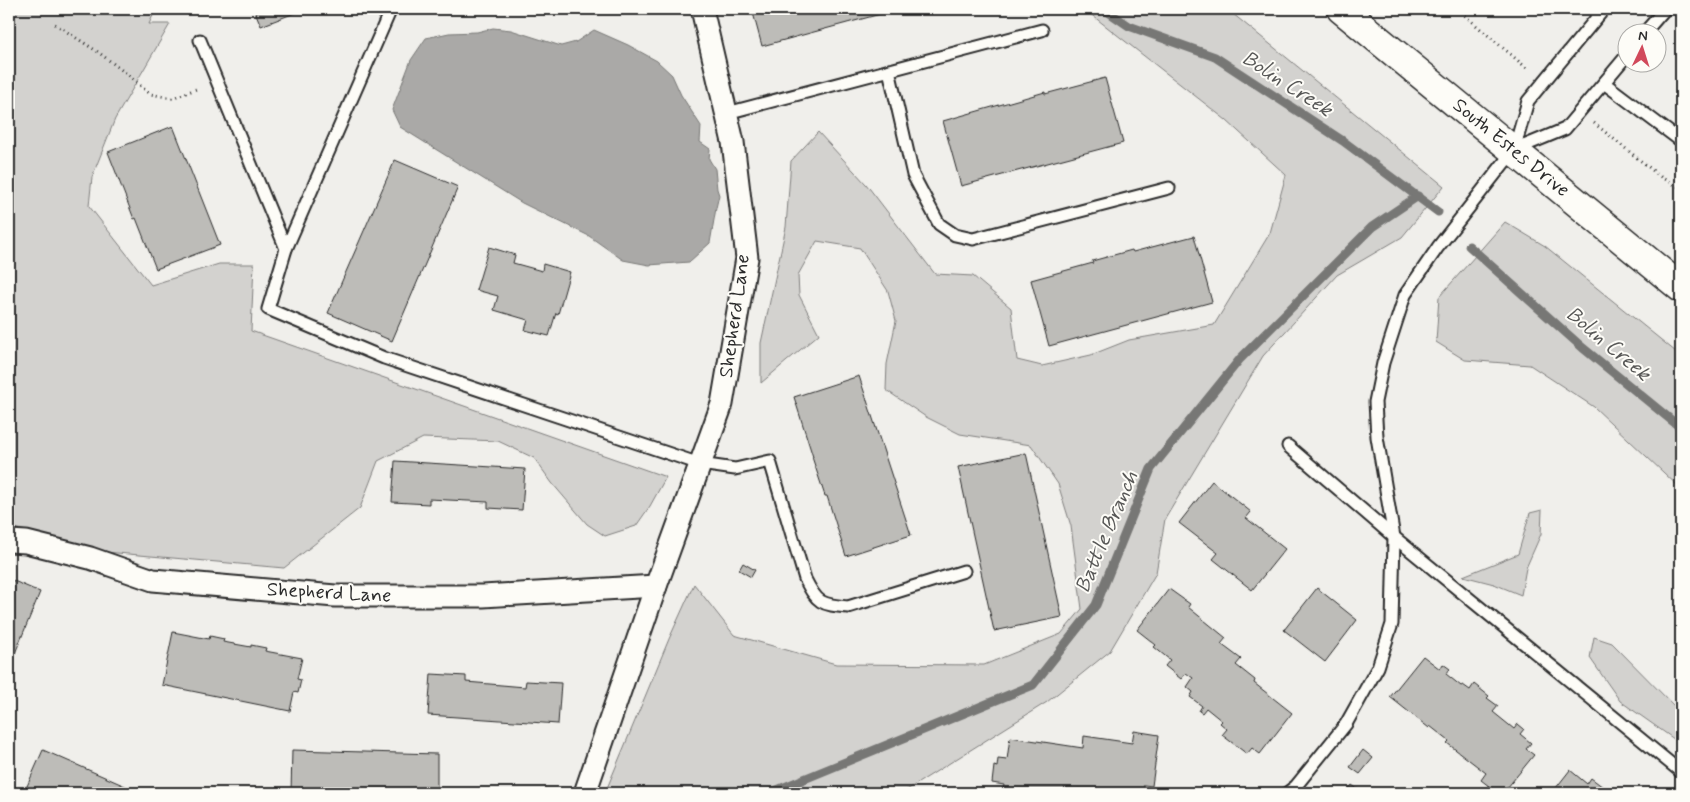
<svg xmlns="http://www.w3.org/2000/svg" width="1690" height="802" viewBox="0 0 1690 802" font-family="Mynerve,sans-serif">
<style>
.green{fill:#d3d2cf;stroke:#7f7e7d}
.water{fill:#aaa9a7;stroke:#777775}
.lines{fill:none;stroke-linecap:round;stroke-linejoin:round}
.stream{stroke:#777775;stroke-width:9}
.building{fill:#bdbcb8;stroke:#2b2b2b}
.service-casing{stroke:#2b2b2b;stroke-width:15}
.minor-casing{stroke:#2b2b2b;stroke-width:25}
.secondary-casing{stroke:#2b2b2b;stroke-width:31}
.path{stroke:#2b2b2b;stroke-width:3;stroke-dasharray:1 4;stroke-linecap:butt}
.service{stroke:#fdfcf7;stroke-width:11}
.minor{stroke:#fdfcf7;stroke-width:21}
.secondary{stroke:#fdfcf7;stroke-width:28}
.labels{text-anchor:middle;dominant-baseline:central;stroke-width:4;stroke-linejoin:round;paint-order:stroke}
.street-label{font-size:20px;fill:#2b2b2b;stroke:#fdfcf7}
.water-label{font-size:21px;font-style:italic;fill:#575756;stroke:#fdfcf7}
</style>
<rect width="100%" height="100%" fill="#f0efeb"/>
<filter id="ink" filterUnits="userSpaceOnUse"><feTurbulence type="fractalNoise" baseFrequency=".02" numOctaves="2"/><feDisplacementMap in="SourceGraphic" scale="10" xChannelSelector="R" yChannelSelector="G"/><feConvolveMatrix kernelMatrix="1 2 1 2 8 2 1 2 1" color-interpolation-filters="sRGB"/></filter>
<g filter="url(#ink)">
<g class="green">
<polygon points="9,9 156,9 149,24 170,24 115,119 92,177 89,206 151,285 219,264 254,264 251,331 666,477 650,506 636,526 605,536 587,524 552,483 534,458 498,441 423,438 378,461 360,508 284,568 95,551 9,526"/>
<polygon points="1084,9 1227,9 1444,186 1402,237 1337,275 1263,356 1165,519 1156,573 1110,651 1047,702 902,793 605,793 669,639 694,584 734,635 836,664 984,665 1061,634 1082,609 1071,526 1058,484 1031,445 960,434 926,417 886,390 887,364 896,321 888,291 860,248 817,241 798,275 799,295 819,334 761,383 761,343 786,227 791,161 818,132 866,184 935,274 973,276 1011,308 1017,360 1042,366 1091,355 1129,340 1214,325 1270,233 1286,175 1226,120"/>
<polygon points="1505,222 1545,246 1681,356 1681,489 1594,407 1530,365 1465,360 1436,342 1439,297"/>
<polygon points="1542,510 1541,534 1526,568 1521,595 1494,584 1463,576 1518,554 1530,513"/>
<polygon points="1594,637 1612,643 1681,713 1681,744 1620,701 1590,658"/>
</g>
<polygon class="water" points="493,28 511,30 561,46 576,42 594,30 628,45 657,61 672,75 681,95 701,126 700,142 710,149 709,159 715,169 717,189 719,195 716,208 710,243 689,262 649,265 623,260 589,236 522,203 400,127 392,110 411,60 426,38 449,33 477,32"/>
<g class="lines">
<g class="stream">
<polyline points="1104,9 1129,26 1215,57 1343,141 1438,212"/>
<polyline points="1469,246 1583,348 1681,428"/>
<polyline points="770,793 1033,685 1096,605 1151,469 1240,359 1372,227 1418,196"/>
</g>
</g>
<g class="building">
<polygon points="254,9 305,9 261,26"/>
<polygon points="752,9 899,9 762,46"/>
<polygon points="1105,78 1123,143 961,186 943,121 1045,92 1045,94"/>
<polygon points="173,126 220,245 156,269 136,218 134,219 108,152"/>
<polygon points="395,160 458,187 392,341 328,313"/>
<polygon points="1194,236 1212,302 1049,346 1031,280 1093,263 1092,261 1132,250 1133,252"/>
<polygon points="489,247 515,255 513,263 542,271 543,264 570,272 558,314 556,313 549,336 525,330 528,320 494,310 498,296 476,290"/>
<polygon points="859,376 911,535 846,556 827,496 825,496 812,457 813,457 794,397"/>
<polygon points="1026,453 1062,617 994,631 958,467"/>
<polygon points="395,461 525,469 522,510 488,508 488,502 429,499 429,504 392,502"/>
<polygon points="1212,481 1251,512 1246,518 1285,549 1252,590 1213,559 1218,553 1179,523"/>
<polygon points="743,563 755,570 751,577 739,570"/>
<polygon points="9,579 40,592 9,668"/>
<polygon points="1317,588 1357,620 1325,662 1284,630"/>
<polygon points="1169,589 1190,604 1188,607 1226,638 1221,644 1241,659 1236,665 1255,680 1254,683 1292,713 1260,754 1252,748 1247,754 1222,735 1227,729 1220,723 1222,721 1206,708 1202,713 1199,711 1202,706 1190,697 1193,692 1187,687 1193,678 1186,673 1181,679 1165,666 1170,660 1154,647 1156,645 1137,630"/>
<polygon points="173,632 209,639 210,636 224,639 223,642 251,647 251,645 266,648 265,651 302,658 297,679 301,680 298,693 294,692 290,711 162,685"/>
<polygon points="1423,656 1440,669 1443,664 1450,669 1446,674 1461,686 1463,685 1470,690 1474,684 1489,696 1487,698 1498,706 1493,712 1514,729 1518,724 1524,729 1520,734 1531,743 1526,749 1534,755 1503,793 1498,793 1481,780 1486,773 1447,743 1449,741 1430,726 1429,728 1390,697"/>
<polygon points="431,674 466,676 466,682 525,687 526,681 561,683 558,724 428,715"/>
<polygon points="1134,731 1159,735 1152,786 1144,785 1143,793 1107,792 1107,793 1098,793 1098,791 1078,789 1078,793 1030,793 1003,789 1004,785 992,783 994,766 997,767 998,759 1007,760 1010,737 1083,748 1084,736 1132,743"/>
<polygon points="43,750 141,793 24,793"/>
<polygon points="292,750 437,754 437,793 291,793"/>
<polygon points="1363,750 1373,758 1360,774 1350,767"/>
<polygon points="1570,770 1587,784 1591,778 1607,790 1604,793 1552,793"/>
<polygon points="1352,785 1363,793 1345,793"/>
</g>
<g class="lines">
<g class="service-casing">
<g id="service">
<path d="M391 9 286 249 268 309 384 358 700 464 735 469 770 461 805 579C817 603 821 605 848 607L964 571"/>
<polyline points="1645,32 1665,9"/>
<polyline points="200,40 286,249"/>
<polyline points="889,70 913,175 939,224 955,235 973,239 1169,188"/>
<polyline points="1604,83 1681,141"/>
<polyline points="727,113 1042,30"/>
<polyline points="1514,150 1565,129 1628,54"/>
<polyline points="1288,446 1394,537 1681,772"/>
<polyline points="1287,793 1296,786 1346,724 1378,667 1392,624 1394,537 1377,437 1375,402 1383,363 1405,295 1438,247 1514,150 1528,101 1604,9"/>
</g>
</g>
<g class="minor-casing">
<g id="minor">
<polyline points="9,541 26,542 90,558 153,580 335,596 483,596 656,586"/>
<polyline points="585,793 656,586 722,404 747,258 733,142 702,9"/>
</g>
</g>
<g class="secondary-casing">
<polyline id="secondary" points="1341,9 1681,288"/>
</g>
<g class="path">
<polyline points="1457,9 1529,70"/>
<polyline points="55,24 98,52 127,74 150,94 172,98 199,88"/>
<polyline points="1594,123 1662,178 1681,188"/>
</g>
<use href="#service" class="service"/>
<use href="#minor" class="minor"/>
<use href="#secondary" class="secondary"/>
</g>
</g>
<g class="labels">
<g class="street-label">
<text transform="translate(1511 148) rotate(39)">South Estes Drive</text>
<text transform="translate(735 316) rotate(-82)">Shepherd Lane</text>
<text transform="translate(329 593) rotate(3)">Shepherd Lane</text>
</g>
<g class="water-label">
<text transform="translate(1287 84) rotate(33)">Bolin Creek</text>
<text transform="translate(1608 344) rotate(40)">Bolin Creek</text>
<text transform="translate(1107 532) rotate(-67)">Battle Branch</text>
</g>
</g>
<rect width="1690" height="802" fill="none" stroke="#fdfcf7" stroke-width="30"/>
<rect x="15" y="15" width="1660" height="772" fill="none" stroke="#2b2b2b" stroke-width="2" filter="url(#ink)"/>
<g transform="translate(1642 48) rotate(4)"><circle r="24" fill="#fdfcf7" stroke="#a9a8a5"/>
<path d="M0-4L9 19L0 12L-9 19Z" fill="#d1495b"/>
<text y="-8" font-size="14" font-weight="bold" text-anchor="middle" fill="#2b2b2b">N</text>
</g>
</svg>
